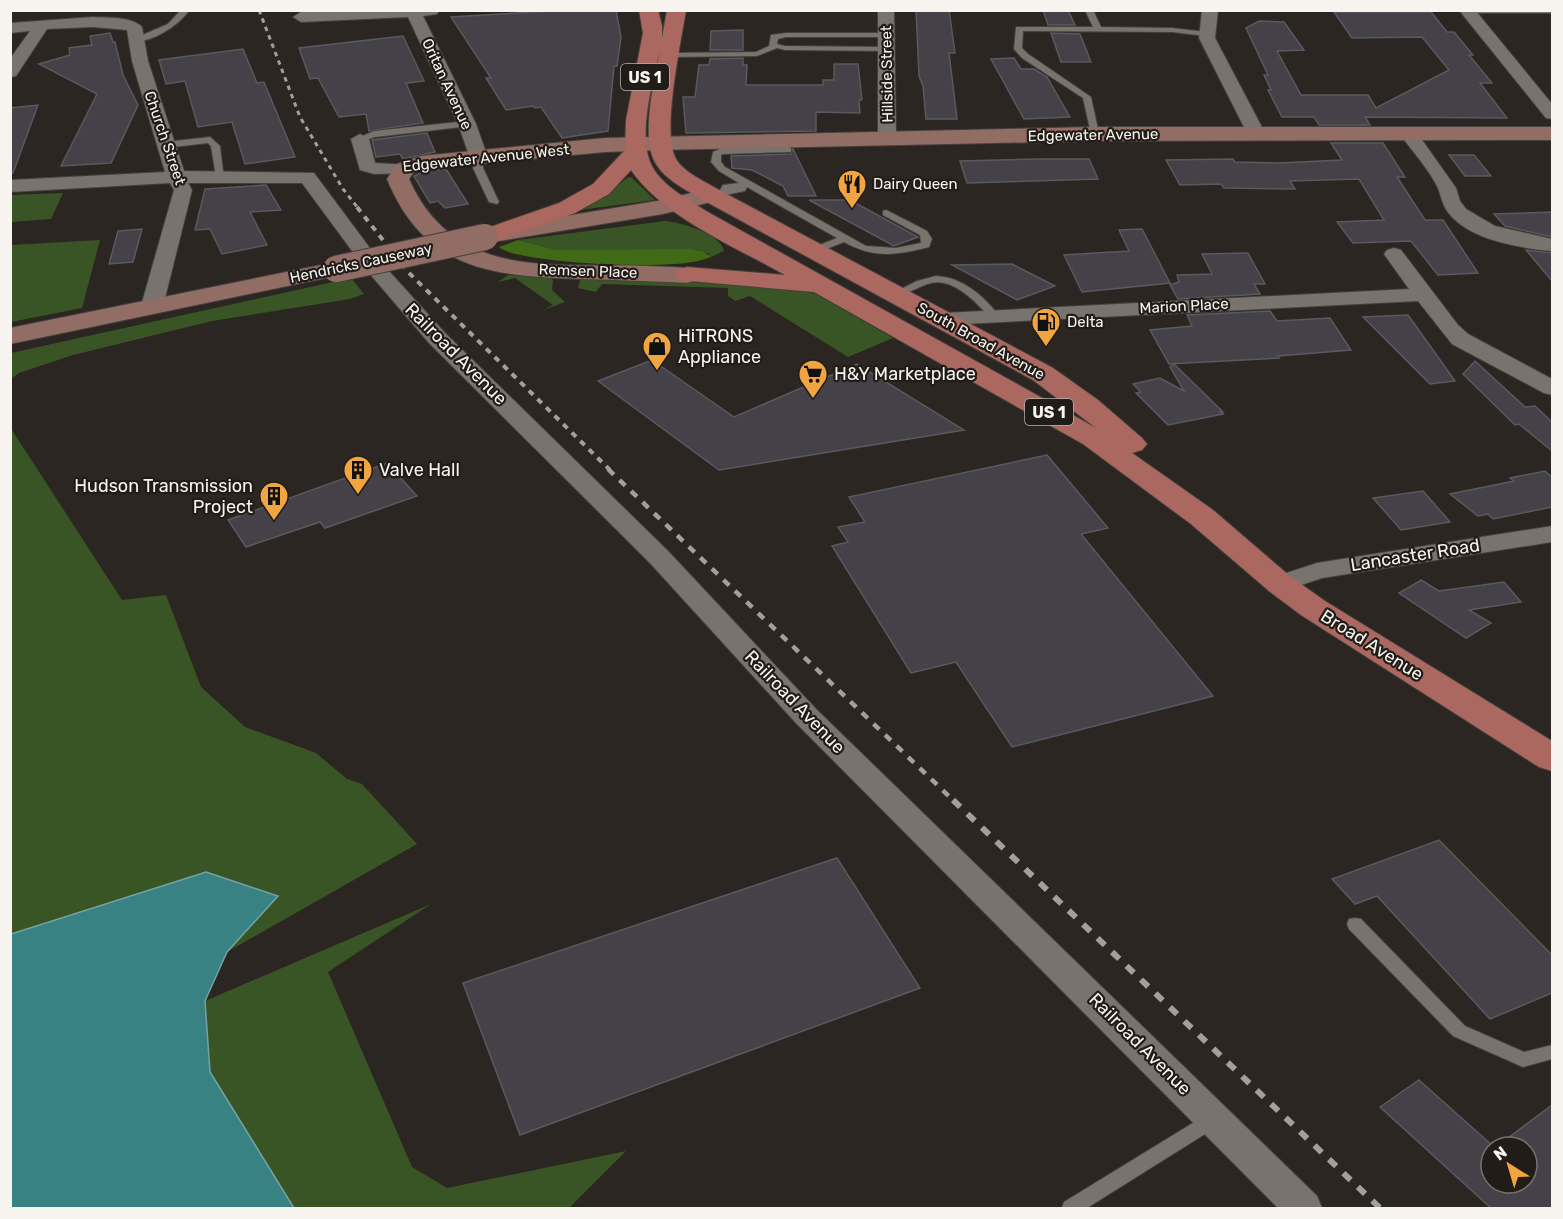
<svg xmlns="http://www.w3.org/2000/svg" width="1563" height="1219" viewBox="0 0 1563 1219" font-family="Rubik,sans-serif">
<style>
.green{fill:#3a5525}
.forest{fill:#406a16}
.water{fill:#398283;stroke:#72a4a4;stroke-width:1.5}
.building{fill:#444148;stroke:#5b585f;stroke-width:1.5}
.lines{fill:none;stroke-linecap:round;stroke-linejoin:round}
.lane-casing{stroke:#45413d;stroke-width:2}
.street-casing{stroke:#45413d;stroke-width:2}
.secondary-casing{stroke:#45413d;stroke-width:2}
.primary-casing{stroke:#45413d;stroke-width:2}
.lane{fill:#79736d;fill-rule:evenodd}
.street{fill:#79736d;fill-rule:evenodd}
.secondary{fill:#926d66;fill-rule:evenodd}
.primary{fill:#ab6860;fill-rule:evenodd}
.rail-far3{stroke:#a39f9b;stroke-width:3;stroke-dasharray:4.5 4.5;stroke-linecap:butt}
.rail-far2{stroke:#a39f9b;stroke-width:4;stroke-dasharray:6 6;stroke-linecap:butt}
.rail-far1{stroke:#a39f9b;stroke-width:4.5;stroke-dasharray:8 8;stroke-linecap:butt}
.rail{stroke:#a39f9b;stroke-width:6;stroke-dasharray:10 10;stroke-linecap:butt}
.secondary-bridge-casing{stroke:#45413d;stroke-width:28;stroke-linecap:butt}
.secondary-bridge{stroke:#926d66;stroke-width:26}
.labels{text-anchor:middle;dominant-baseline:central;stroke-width:4.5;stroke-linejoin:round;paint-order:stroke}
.far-street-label{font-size:15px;fill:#f7f4f0;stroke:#211c17}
.far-poi-label{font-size:15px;fill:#f7f4f0;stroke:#211c17;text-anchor:start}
.shield{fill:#211c17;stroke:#b7b3af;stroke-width:1.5}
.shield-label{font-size:16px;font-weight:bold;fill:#f7f4f0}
.poi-label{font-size:18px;fill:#f7f4f0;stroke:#211c17;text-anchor:start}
.street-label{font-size:18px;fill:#f7f4f0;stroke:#211c17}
</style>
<rect width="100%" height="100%" fill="#2b2621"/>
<g class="green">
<polygon points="628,177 631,177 655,200 579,210 606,196"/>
<polygon points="63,193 51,219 11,222 11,195"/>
<path d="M665 221C681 222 721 234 724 251L707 259 709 254 698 250H557L518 240Z"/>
<polygon points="100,240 82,308 11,322 11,245"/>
<polygon points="508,275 549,277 553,280 552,290 565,302 541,311 553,305 515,278 498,282"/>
<polygon points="351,278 364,294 350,299 212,321 73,355 19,373 11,379 11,353"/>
<polygon points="589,278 778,285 816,294 893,338 848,357 750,296 735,301 728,296 728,288 602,284 596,292 578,288 580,280"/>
<polygon points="10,427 122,600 166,595 201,687 245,727 316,753 347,779 362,784 417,844 227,952 278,896 206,872 11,934"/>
<polygon points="431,904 328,972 412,1167 447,1188 626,1151 569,1208 294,1208 210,1072 205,1001"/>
</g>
<path class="forest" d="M518 240 557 250 689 249 702 251 710 256C694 273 516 264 499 247Z"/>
<polygon class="water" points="206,872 278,896 227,952 205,1001 210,1072 294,1208 11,1208 11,934"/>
<g class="building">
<polygon points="567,10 616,10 621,37 617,66 614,66 608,131 562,138 541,107 535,108 533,106 506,110 486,78 491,78 451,17"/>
<polygon points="916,10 949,10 955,53 949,53 957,119 926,119 923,86 919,76"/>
<polygon points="1043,10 1068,10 1075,25 1048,25"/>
<polygon points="1334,12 1431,12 1447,32 1454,32 1473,55 1469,55 1492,83 1480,83 1507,118 1365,117 1370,125 1319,125 1314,117 1282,117 1268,90 1271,90 1264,75 1268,75 1246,28 1259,21 1284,22 1304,50 1277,51 1301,95 1368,95 1376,108 1449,70 1422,37 1352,38"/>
<polygon points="743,30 743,50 710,50 711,31"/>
<polygon points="110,33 113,42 115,42 123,75 138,105 111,163 61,166 97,94 39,64 70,55 69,48 92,45 90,36"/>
<polygon points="1051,33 1080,34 1091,62 1061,62"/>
<polygon points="403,36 424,81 406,83 423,123 369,131 366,114 339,117 318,78 310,79 299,48"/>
<polygon points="243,49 257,83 264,82 295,157 245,164 232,122 198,127 185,81 166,84 159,60"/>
<polygon points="743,58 743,65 747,65 746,85 823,85 823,80 834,80 834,64 858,64 862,100 859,100 860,113 816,112 816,131 686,133 683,97 695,97 699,65 709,65 710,59"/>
<polygon points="1014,58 1021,69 1034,69 1047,77 1070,117 1024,119 991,59"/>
<polygon points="38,105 13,173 10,173 10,108"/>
<polygon points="427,133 435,152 403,159 400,154 376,157 372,140"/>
<polygon points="1331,143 1383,143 1405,177 1397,177 1425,220 1443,220 1478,273 1438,275 1411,241 1353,243 1337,222 1384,220 1359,179 1290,181 1295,189 1224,188 1221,184 1180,185 1166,160 1233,159 1235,162 1278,163 1342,160"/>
<polygon points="793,149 816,196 788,196 783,186 752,170 732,168 731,156 791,154"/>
<polygon points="1449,155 1474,155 1491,176 1465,176"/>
<polygon points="1037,159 1089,159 1098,179 967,183 960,161"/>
<polygon points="446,169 468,204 445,208 438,201 430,203 414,176 425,171"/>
<polygon points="266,185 281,210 250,212 267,245 222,254 210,229 195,230 205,189"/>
<polygon points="809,200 850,200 918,237 894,246"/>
<polygon points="1552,212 1552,237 1505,226 1494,214"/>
<polygon points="142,229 133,262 109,264 118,231"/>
<polygon points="1142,229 1170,283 1082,292 1064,255 1129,251 1119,230"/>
<polygon points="1526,250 1552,253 1552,281"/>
<polygon points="1248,253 1265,284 1254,284 1260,294 1178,299 1170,285 1179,282 1177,275 1212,274 1202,254"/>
<polygon points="1012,264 1055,286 1017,300 952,265"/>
<polygon points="1270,311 1277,321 1330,318 1351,350 1278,356 1279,358 1169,364 1150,330 1192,326 1187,315"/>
<polygon points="1408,315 1455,381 1430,384 1363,317"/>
<polygon points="652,360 734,417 857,364 964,430 719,470 598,381"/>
<polygon points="1475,361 1525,407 1535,406 1552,422 1552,451 1519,424 1515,425 1463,374"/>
<polygon points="1174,364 1223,412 1220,412 1223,414 1168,425 1136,393 1141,392 1133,384 1160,378 1184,391 1170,367"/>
<polygon points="1047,455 1108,528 1081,534 1213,696 1012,747 956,662 911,673 832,546 848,542 838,527 865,522 849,497"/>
<polygon points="387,463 417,496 325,528 320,522 246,547 228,520"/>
<polygon points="1545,471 1552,477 1552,507 1493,519 1488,514 1478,516 1450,494 1514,481 1510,478"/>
<polygon points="1423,491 1450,522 1401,530 1373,498"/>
<polygon points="1421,580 1439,591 1504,582 1521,602 1469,610 1491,623 1466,638 1399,593"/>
<polygon points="1439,840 1552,955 1552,993 1490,1019 1377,896 1355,904 1332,879"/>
<polygon points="837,858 920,988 520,1135 463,983"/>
<polygon points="1419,1080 1494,1147 1491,1147 1491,1183 1527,1183 1527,1147 1496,1147 1552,1105 1552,1209 1492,1209 1380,1107"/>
</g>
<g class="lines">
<g class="lane-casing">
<g id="lane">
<path d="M181 10H189C181 24 147 47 133 39L168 24Z"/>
<polygon points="1085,10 1093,10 1101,27 1172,28 1206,32 1210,34 1206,36 1172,32 1023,31 1022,48 1028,54 1091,97 1099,134 1095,137 1091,134 1083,98 1022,58 1014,49 1016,27 1093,27"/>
<polygon points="1552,10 1552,13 1466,13 1462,11"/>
<polygon points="786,33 887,33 891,35 890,37 786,37 778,39 777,44 785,46 888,47 892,49 888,51 785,50 777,48 757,56 671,57 667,55 671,53 756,52 769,46 771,35"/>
<polygon points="467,121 470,122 470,126 375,137 360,142 356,139 374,131"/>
<polygon points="210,137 220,146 224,179 216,177 211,146 208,143 165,148 160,145 165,142"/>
<path d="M788 147 791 148V152L724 154 721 155V162L725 167 866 246 896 248 921 243 920 235 883 215V211L886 210 927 231 932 239 929 247C897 255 874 259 844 242L816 253 812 252V248L837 238 747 187 745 191 711 198 706 195 720 190 723 185 739 183 719 171 711 162 713 152 722 148Z"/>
<polygon points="476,156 484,158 483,168 499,202 497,204 489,202 473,168"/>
<path d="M936 276C962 277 984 296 999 316L998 318H990C977 303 954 278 931 283 919 286 908 294 896 297L891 294 917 281Z"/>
<polygon points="1355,918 1361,919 1465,1026 1524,1052 1552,1045 1552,1059 1523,1067 1453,1036 1349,929 1347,924 1349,919"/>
<polygon points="1214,1110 1221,1112 1223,1118 1221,1124 1087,1208 1062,1208 1064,1202"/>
</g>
</g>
<g class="street-casing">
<g id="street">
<polygon points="341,10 439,10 437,14 423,16 476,124 488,158 485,162 473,162 470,158 458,124 408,17 301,22 293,17 301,12"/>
<polygon points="878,10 894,10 896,138 887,143 878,138"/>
<polygon points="1202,10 1218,10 1215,38 1265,133 1262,137 1250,137 1247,133 1199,38"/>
<polygon points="1459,10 1475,10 1552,104 1552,119 1546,118"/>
<path d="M93 17C107 18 131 16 142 27L148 61 184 171 314 173 378 259 445 333 668 551 816 709 1317 1196 1322 1208H1278L796 723 650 563 429 343 364 267 302 183H188L192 190 163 306 159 310H145L141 306 174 190 170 183 10 192V180L165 172 132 61 127 30 93 27 47 29 16 76 10 77V59L30 31 10 33V23Z"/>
<path d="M1409 129 1415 130 1456 188 1460 201 1466 209 1495 226 1552 239V251C1521 248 1475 241 1452 217 1443 208 1442 199 1438 188 1429 169 1412 151 1400 134Z"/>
<polygon points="360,134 369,139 375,163 410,165 412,169 410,173 374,174 360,170 351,139"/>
<polygon points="1394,248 1401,250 1458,325 1468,334 1552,379 1552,395 1544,393 1452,344 1418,301 944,325 936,324 933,319 936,314 944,313 1409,289 1384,254 1387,250"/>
<polygon points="1552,526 1552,542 1322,578 1280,592 1271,590 1267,584 1271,578 1317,563"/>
</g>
</g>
<g class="secondary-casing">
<g id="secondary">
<path d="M1095 127H1552V140L1095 141 660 150 605 152 425 169 413 173 409 179C454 281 554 263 646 266 662 267 680 266 696 270L700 275 696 280 687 283C652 281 616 280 581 279 493 276 425 271 387 179L397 164 421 156 605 138Z"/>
<polygon points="711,188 719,190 723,195 719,200 663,214 493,242 484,240 481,235 484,230 493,228 663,200"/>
<polygon points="336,262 345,264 348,269 345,274 10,344 10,328"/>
</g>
</g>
<g class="primary-casing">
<path id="primary" d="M639 10H658L662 26V38L667 10H686C681 42 662 130 675 157 682 172 706 182 719 190L1053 368 1098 400 1142 438 1147 444 1142 450 1132 453 1213 510 1291 577 1325 601 1552 741V771L1539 767 1301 615 1269 591 1191 524 1083 444 814 292 678 280 674 275 678 270 687 267 785 275C736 247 663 217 631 170L609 194 575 213 494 242 485 244 476 242 473 237 476 232 559 203 593 184 625 150 626 120 643 33ZM660 50C655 77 642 132 653 158 661 178 685 189 703 200L1033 380 1096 428 706 211C688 199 664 187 653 168 636 139 653 81 660 50Z"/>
</g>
<use href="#lane" class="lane"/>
<use href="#street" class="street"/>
<use href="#secondary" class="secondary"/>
<use href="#primary" class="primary"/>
<polyline class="rail-far3" points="259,10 300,117 343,189 358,208"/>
<polyline class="rail-far2" points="357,207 408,272 610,470"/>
<polyline class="rail-far1" points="608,469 954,801"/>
<polyline class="rail" points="953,800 1380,1208"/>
<g class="secondary-bridge-casing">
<polyline id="secondary-bridge" points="336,269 485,237"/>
</g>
<use href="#secondary-bridge" class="secondary-bridge"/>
</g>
<defs>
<g id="restaurant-pin" transform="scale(1.5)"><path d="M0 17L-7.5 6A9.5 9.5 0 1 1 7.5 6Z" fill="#f1a540" stroke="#211c17"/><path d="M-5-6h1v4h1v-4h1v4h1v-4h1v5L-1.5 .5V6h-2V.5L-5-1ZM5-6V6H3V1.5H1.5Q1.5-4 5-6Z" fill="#111"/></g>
<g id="fuel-pin" transform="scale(1.5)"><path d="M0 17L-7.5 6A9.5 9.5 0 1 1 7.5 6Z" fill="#f1a540" stroke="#211c17"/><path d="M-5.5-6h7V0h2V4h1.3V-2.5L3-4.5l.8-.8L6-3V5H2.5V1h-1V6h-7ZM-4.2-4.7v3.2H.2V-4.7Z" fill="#111"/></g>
<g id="shop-pin" transform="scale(1.5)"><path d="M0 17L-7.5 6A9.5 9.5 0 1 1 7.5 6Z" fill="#f1a540" stroke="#211c17"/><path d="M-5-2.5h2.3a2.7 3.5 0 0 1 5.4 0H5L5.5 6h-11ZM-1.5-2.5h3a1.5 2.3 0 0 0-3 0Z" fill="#111"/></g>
<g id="supermarket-pin" transform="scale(1.5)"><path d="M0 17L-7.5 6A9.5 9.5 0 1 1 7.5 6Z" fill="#f1a540" stroke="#211c17"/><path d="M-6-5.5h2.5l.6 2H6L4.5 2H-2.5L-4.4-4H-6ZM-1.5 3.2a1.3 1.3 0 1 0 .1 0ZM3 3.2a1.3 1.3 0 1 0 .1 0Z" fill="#111"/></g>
<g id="building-pin" transform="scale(1.5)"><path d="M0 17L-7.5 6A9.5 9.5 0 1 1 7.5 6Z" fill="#f1a540" stroke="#211c17"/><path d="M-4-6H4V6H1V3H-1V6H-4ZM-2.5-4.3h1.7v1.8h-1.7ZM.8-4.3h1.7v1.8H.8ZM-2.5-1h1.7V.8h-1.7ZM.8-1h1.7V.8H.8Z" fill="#111"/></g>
</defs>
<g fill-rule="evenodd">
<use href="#restaurant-pin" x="852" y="184"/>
<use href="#fuel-pin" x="1046" y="322"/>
<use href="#shop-pin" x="657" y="346"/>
<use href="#supermarket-pin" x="813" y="374"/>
<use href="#building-pin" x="358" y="470"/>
<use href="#building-pin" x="274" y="496"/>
</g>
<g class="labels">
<g class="far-street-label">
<text transform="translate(887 74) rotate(-91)">Hillside Street</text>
<text transform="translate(447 84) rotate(65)">Oritan Avenue</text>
<text transform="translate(1093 135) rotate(-1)">Edgewater Avenue</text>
<text transform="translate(165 138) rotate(71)">Church Street</text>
<text transform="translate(486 158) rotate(-6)">Edgewater Avenue West</text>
<text transform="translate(361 263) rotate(-12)">Hendricks Causeway</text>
<text transform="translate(588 271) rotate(2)">Remsen Place</text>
<text transform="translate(1184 306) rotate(-3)">Marion Place</text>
<text transform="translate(981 341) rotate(29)">South Broad Avenue</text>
</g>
<g class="far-poi-label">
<text x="873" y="184">Dairy Queen</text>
<text x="1067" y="322">Delta</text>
</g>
<g class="shield">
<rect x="621" y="64" width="48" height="26" rx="4.5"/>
<rect x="1025" y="399" width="48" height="26" rx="4.5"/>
</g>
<g class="shield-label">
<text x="645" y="77">US 1</text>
<text x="1049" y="412">US 1</text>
</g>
<g class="poi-label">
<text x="678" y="336">HiTRONS<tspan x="678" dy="21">Appliance</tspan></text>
<text x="834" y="374">H&amp;Y Marketplace</text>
<text x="379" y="470">Valve Hall</text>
<text x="253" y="486" text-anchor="end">Hudson Transmission<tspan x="253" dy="21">Project</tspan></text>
</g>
<g class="street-label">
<text transform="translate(456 354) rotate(45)">Railroad Avenue</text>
<text transform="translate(1415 555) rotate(-9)">Lancaster Road</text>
<text transform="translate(1372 645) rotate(32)">Broad Avenue</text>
<text transform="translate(795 702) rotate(46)">Railroad Avenue</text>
<text transform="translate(1140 1044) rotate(45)">Railroad Avenue</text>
</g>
</g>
<rect width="1563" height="1219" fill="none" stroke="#f7f4f0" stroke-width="24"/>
<g transform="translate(1509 1165) rotate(323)"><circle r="28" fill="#211c17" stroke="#77726e" stroke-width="1.5"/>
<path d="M0-4.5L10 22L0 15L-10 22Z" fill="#f1a540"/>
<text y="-9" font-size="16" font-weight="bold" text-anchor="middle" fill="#f7f4f0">N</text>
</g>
</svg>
